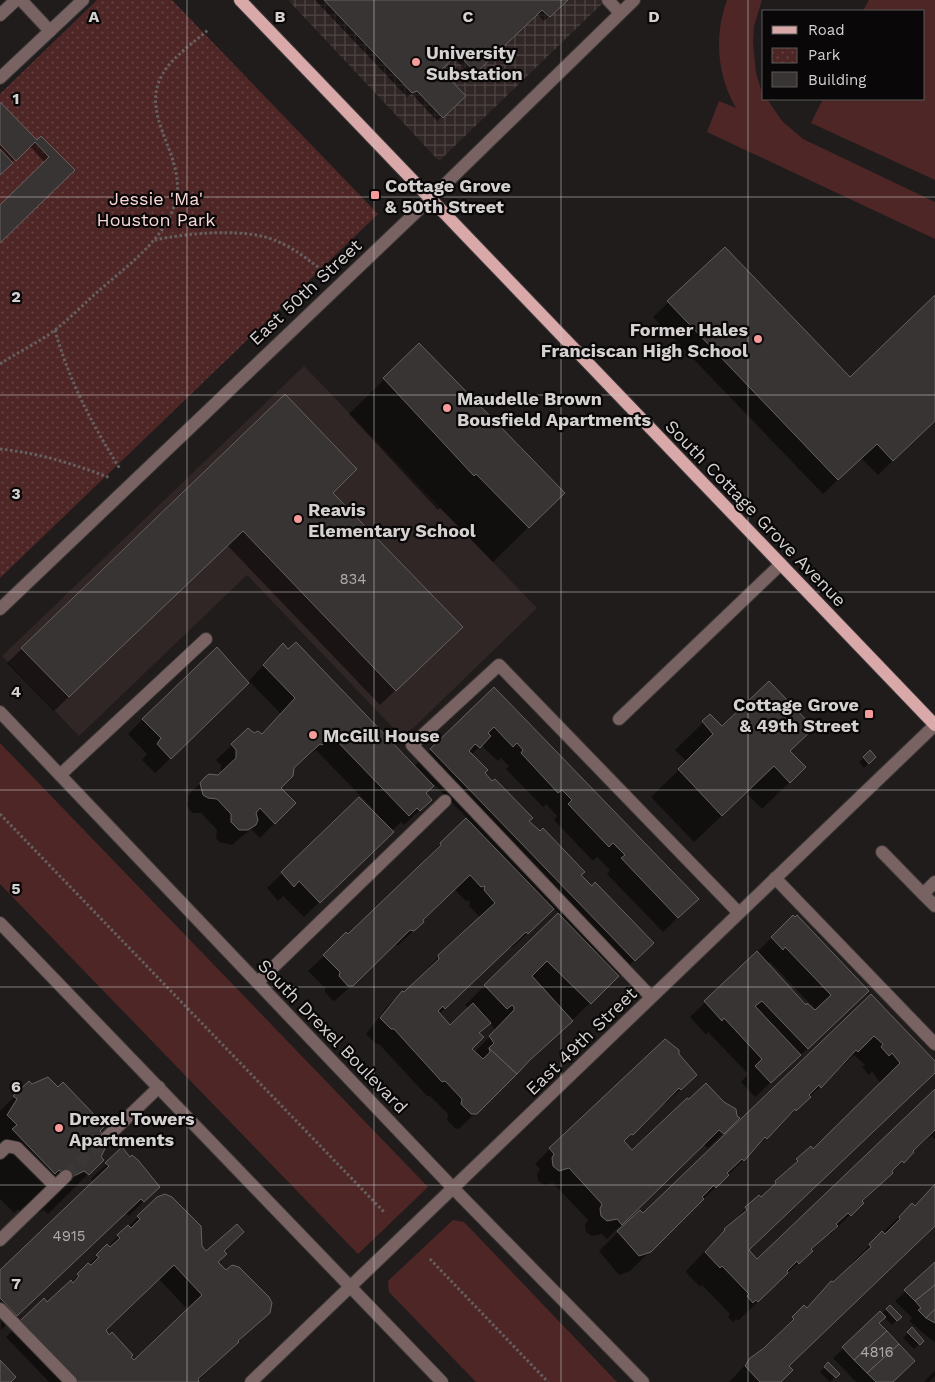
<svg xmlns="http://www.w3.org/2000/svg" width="935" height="1382" viewBox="0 0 935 1382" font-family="'Work Sans',sans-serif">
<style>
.built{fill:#302625}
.industrial{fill:url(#industrial-grid)}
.grass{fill:#4f2626}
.park{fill:url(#park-dots)}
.shadow{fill:#0007;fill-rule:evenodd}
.building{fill:#393434;stroke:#676161;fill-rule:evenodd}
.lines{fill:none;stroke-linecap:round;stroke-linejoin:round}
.minor-tunnel{stroke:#3c3737;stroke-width:12;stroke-dasharray:12 6;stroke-linecap:butt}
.minor-casing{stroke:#3e3939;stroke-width:14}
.major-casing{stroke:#3e3939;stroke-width:14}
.path{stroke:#656060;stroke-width:3;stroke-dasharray:2.5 2.5;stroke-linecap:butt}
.minor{stroke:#796362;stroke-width:12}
.major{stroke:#d8a9a8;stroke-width:12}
.grid{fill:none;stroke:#d5d1d1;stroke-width:1;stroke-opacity:0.55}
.poi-dot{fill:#f59b99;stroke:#090707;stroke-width:2}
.labels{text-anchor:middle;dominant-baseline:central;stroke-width:4.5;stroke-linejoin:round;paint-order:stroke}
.number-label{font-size:15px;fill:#aeaaaa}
.poi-label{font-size:18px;font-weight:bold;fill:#d5d1d1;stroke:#090707;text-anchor:start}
.park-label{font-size:18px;fill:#f8d7d5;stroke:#090707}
.street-label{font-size:18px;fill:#d5d1d1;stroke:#090707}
.grid-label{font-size:16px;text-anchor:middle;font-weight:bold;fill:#d5d1d1;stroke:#090707;stroke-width:4.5;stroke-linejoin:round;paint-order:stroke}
</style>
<defs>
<pattern id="industrial-grid" width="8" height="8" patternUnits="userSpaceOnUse" patternTransform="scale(1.25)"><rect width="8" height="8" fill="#302625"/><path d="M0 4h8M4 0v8" fill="none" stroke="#4d4444"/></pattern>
<pattern id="park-dots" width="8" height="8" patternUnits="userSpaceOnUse" patternTransform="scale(1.25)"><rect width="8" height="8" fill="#4f2626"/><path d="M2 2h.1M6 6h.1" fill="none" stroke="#674444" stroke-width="1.8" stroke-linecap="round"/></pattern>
</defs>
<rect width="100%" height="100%" fill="#211c1c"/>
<polygon class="built" points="304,366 537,608 403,738 247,575 79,736 2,656"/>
<polygon class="industrial" points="288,0 606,0 439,161"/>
<g class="grass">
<path d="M727 0H762L754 26 753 43 756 73 764 99H767L782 121 803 139 935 202V239L707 132 719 101 736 108C717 75 714 36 727 0Z"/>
<polygon points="869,0 935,0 935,180 811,123 823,99 924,99 924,11 863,11"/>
<polygon points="0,743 428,1187 358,1254 0,884"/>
<polygon points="453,1220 464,1222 617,1382 476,1382 389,1292 388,1281"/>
</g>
<polygon class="park" points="97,0 172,0 378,214 0,578 0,94"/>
<g class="shadow">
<polygon points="315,0 566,0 544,21 537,14 471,76 453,57 440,70 464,96 437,121 412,94 407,97"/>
<polygon points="0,104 37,142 73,170 0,242 0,206 45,163 30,146 0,173"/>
<polygon points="725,248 850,379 935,297 935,420 878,475 861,458 823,494 653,317"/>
<polygon points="419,345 563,493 493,562 440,508 438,510 349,414"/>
<polygon points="285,396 332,493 446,642 380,705 227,545 54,711 7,663"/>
<path d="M268 660 414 766 494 689 697 899 663 932 607 874 610 870 597 857 593 861 554 820 557 816 546 804 543 807 506 769 509 766 501 758 498 761 481 745 471 755 484 773 580 875 637 958 517 1073 489 1046 487 1048 516 1074 460 1128 456 1129 447 1120 448 1114 430 1096H427L379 1044H376L366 1034 387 1007 402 992 404 994 439 956 481 918 469 906 470 900 466 901 454 889 407 937 398 945H394L336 1000 333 1001 325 992V988L308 971 427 860 425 859 467 818 434 784 425 793 430 800 404 825 401 822 304 917 283 896 278 901 267 888 359 799 372 812 374 810 316 750 293 769 280 788 294 803 260 838 251 829 232 845 219 842 216 838 217 830 201 813H192L186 805 189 794 205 779 221 773V765L216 760 232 745 248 729 253 734 262 735 281 714 249 681ZM554 908 559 913 465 1005 469 1009 450 1026 439 1014 510 946 512 948ZM491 1023 495 1031 474 1053 471 1049 478 1034Z"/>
<polygon points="233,698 155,773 142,760 147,754 128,734 143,719"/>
<polygon points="710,716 722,728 789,751 805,767 762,809 746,793 694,842 651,797 687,762 675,750"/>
<polygon points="875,757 864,768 859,762 864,758"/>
<path d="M793 917 853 1006 755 1097 741 1082 748 1074 708 1032 706 1035 690 1017ZM770 962 816 1010 814 1011 806 1006 767 964Z"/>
<polygon points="871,996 935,1063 935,1071 748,1251 757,1261 935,1091 935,1139 931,1136 912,1152 830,1235 829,1233 738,1321 736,1319 733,1322 728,1317 730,1314 702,1285 700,1287 686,1272 687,1270 746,1208 760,1198 810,1148 812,1150 881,1084 872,1071 869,1075 862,1067 865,1065 854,1055 775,1129 630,1271 619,1275 599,1251 618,1232 642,1215"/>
<polygon points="677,1055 696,1075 665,1104 664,1102 624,1142 632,1152 736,1117 738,1118 708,1148 703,1144 607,1239 602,1234 592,1236 586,1232 585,1225 588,1220 553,1183 544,1185 538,1181 537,1174 540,1169 535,1164 550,1149"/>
<polygon points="32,1086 98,1131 99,1157 102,1160 48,1214 44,1210 27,1218 18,1209 14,1213 0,1199 0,1111 14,1097"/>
<polygon points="122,1149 158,1187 129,1216 126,1213 1,1330 0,1272 94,1182 91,1179"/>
<polygon points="935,1187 935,1226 788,1366 779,1382 729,1382 751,1359 775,1339 774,1338 804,1307 806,1309 831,1282 833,1284 852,1267 850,1265 882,1233 912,1205 915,1207"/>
<path d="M158 1198 205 1252 223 1251 217 1262 269 1312 197 1382H49L6 1337 21 1322 47 1304 71 1282ZM159 1279 188 1310 133 1362 104 1331Z"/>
<polygon points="935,1264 935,1341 934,1342 909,1321 912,1318 895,1301"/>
<polygon points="890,1306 900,1317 892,1325 884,1317 878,1324 892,1382 856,1382 833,1358"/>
<polygon points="912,1329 922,1341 914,1349 903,1338"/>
<polygon points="828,1364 838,1374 830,1382 820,1372"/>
<polygon points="935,1371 935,1376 929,1382 924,1382"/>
</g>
<g class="building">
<polygon points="324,0 568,0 550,17 542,10 476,73 458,54 441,70 466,96 443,118 417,91 412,93"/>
<polygon points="0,102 37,140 41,136 75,170 0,243 0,205 49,157 35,142 16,161 0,144"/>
<polygon points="0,149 13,163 0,175"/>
<polygon points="725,247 850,377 935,295 935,421 893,461 877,444 838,480 667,301"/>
<polygon points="419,343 565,493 529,528 476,474 474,476 383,378"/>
<polygon points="285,394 357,469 333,493 463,627 396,691 243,531 69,697 21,648"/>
<polygon points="296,642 434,786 426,793 432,800 420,811 417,808 409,816 332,736 322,745 320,744 294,768 293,776 281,788 296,803 275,824 260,808 256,813 258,820 256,825 248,830 239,830 231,822 231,814 217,799 208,798 203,795 200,783 204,778 209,774 218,775 236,758 236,750 231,744 248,728 254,733 258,731 262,734 295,698 263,665 283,643 288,649"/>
<polygon points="217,647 249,683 171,759 157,744 161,738 142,719"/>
<polygon points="769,681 814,728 790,751 806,767 790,783 774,766 722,816 678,769 713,734 702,721 710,714 722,726"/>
<polygon points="494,687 699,899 678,918 621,858 625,855 613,843 609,847 568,804 572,800 562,790 558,793 521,753 523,750 517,743 513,747 494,727 488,733 491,736 480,748 475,744 469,751 488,770 485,773 492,781 495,779 533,818 529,821 540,831 543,828 585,872 581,875 592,886 595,882 654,943 635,961 430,749"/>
<polygon points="870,750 876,757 869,764 863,757"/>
<polygon points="359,797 394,832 320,903 299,881 294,887 281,872"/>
<polygon points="466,818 554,909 528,934 526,932 445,1009 443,1006 438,1011 450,1025 473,1003 491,1023 479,1033 484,1037 472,1049 483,1059 490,1052 489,1048 517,1074 477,1114 471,1114 461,1104 462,1099 445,1081 442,1082 394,1029 391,1029 380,1018 402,991 404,992 439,959 438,955 495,903 484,890 485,886 481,887 470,875 423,920 424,922 414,931 410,930 353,986 348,986 339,976 340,972 323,955 346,932 348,934 441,845 440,843"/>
<polygon points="558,913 619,976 591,1004 547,961 532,976 573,1021 530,1060 517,1074 489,1048 494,1043 489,1036 514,1010 514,1007 512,1005 507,1009 484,985"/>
<polygon points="793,915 795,917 797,915 869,991 808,1049 762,1001 755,1006 801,1055 771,1083 755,1066 762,1059 724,1018 722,1021 704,1001 757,951 806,1005 807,1003 815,1010 831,995 785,947 783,950 771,937"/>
<polygon points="871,994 935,1061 935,1073 749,1250 757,1259 935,1089 935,1130 913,1151 914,1152 904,1163 902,1161 892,1171 893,1173 862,1201 864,1203 851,1216 848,1213 836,1224 838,1226 811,1249 813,1251 799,1264 797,1261 787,1271 788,1273 758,1302 756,1300 753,1303 747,1296 749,1294 722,1266 720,1268 705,1252 725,1230 724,1229 747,1210 745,1207 759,1195 761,1197 776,1183 775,1181 798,1161 796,1159 811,1146 813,1149 900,1063 892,1053 889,1056 881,1047 883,1044 874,1036 858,1052 856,1050 821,1088 819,1085 809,1095 811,1097 796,1111 795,1109 767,1139 765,1137 744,1161 742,1159 727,1173 729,1175 716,1188 714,1185 702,1197 704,1199 651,1252 639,1256 617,1231 640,1210 643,1213"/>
<polygon points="665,1039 679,1050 679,1054 697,1075 681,1090 679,1088 633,1135 631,1134 624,1141 632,1150 687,1098 689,1099 706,1083 724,1102 736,1109 737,1116 740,1118 724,1134 719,1130 622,1225 617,1219 607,1221 601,1216 600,1209 602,1204 569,1168 559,1171 553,1166 552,1158 554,1154 549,1148"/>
<polygon points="48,1077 58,1087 63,1082 105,1126 100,1131 109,1140 101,1157 104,1160 89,1175 84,1171 68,1179 59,1170 55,1174 12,1129 17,1125 7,1115 17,1099 13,1096 29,1081 32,1084"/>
<polygon points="122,1147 130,1157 132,1155 138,1160 160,1187 144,1202 141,1199 17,1316 0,1298 0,1270 109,1166 105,1163"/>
<polygon points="935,1184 935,1226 789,1366 793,1370 781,1382 760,1382 745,1366 750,1358 764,1348 794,1319 792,1317 804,1305 807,1308 831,1281 833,1282 871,1247 869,1244 882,1231 885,1234 900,1219 899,1217 912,1203 915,1206"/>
<path d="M165 1194 172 1197 201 1226 202 1246 206 1251 237 1224 244 1232 224 1251 227 1254 218 1262 226 1270 232 1265 239 1267 269 1297 272 1303 270 1313 238 1341 239 1342 198 1379 199 1382H78L20 1321 44 1298 47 1302 71 1280 73 1283 79 1276 77 1274 88 1263 91 1265 99 1257 96 1255 107 1244 110 1247 120 1238 117 1235 128 1225 131 1228 140 1219 137 1216 157 1197ZM174 1265 202 1295 134 1360 131 1357 133 1355 112 1332 109 1335 106 1330Z"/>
<polygon points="935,1262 935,1285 915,1301 904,1290"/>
<polygon points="935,1285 935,1309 926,1318 918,1310 921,1308 915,1301"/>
<polygon points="890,1305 902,1317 897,1321 886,1309"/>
<polygon points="935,1309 935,1323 926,1318"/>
<polygon points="880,1311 886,1317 879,1323 887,1331 854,1360 842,1347"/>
<polygon points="912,1327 924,1341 920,1345 907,1332"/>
<polygon points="887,1331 899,1344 867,1373 854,1360"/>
<polygon points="899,1344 915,1361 893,1382 876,1382 867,1373"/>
<polygon points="0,1360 16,1377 11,1382 0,1382"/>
<polygon points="828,1362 840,1374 836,1378 824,1367"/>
</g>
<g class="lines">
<polyline class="minor-tunnel" points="66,1176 106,1138"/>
<g class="minor-casing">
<g id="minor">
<polyline points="21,0 50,31"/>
<polyline points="608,0 620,13"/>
<polyline points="0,15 16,0"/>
<polyline points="0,78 83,0"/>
<polyline points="0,609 431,198 634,0"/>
<polyline points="0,712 453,1188 643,1382"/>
<polyline points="619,719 781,564"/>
<polyline points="60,775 206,639"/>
<polyline points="882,852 923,894"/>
<polyline points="775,878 935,1044"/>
<polyline points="935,882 923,894 935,906"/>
<polyline points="0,923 442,1382"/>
<polyline points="258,982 445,801"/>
<polyline points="651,997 412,745 499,665 739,913"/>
<polyline points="106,1138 159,1087"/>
<polyline points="0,1153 7,1146 17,1148 55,1186"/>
<polyline points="0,1240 66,1176"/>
<polyline points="0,1309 71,1382"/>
<polyline points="251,1382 935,725"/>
</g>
</g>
<g class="major-casing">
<polyline id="major" points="240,0 935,725"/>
</g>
<g class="path">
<path d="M155 240C187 233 249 227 279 242 297 250 311 262 327 274"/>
<path d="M55 330C69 381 92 424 120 469"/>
<path d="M0 364C18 352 38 343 55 330 69 319 82 306 95 294 124 268 166 240 176 200 187 152 132 112 168 66 179 53 195 41 208 30"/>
<path d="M0 449C39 453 74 464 110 478"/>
<polyline points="0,814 385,1213"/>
<polyline points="430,1259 548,1382"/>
</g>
<use href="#minor" class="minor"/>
<use href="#major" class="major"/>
</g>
<path class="grid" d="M187 0V1382M374 0V1382M561 0V1382M748 0V1382M0 197H935M0 395H935M0 592H935M0 790H935M0 987H935M0 1185H935"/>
<g class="poi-dot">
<circle cx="416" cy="62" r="5"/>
<rect x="370" y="190" width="10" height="10" rx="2.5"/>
<circle cx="758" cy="339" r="5"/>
<circle cx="447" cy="408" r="5"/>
<circle cx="298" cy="519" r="5"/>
<rect x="864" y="709" width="10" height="10" rx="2.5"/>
<circle cx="313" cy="735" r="5"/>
<circle cx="59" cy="1128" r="5"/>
</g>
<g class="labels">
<g class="number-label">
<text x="353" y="579">834</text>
<text x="69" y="1236">4915</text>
<text x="877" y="1352">4816</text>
</g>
<g class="poi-label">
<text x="426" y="52">University<tspan x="426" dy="21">Substation</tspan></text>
<text x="385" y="185">Cottage Grove<tspan x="385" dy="21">&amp; 50th Street</tspan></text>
<text x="748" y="329" text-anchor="end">Former Hales<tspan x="748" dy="21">Franciscan High School</tspan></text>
<text x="457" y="398">Maudelle Brown<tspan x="457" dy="21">Bousfield Apartments</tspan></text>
<text x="308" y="509">Reavis<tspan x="308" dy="21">Elementary School</tspan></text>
<text x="859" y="704" text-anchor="end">Cottage Grove<tspan x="859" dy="21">&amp; 49th Street</tspan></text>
<text x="323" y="735">McGill House</text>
<text x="69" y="1118">Drexel Towers<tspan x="69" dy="21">Apartments</tspan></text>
</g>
<g class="park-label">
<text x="156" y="198">Jessie 'Ma'<tspan x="156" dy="21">Houston Park</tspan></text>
</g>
<g class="street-label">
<text transform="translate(305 292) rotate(-43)">East 50th Street</text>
<text transform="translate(756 513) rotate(46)">South Cottage Grove Avenue</text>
<text transform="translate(333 1036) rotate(46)">South Drexel Boulevard</text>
<text transform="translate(581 1041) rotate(-44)">East 49th Street</text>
</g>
</g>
<g class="grid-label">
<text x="94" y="22">A</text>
<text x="280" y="22">B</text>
<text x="468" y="22">C</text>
<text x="654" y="22">D</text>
<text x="16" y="104">1</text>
<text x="16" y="302">2</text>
<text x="16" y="499">3</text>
<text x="16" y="697">4</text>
<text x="16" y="894">5</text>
<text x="16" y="1092">6</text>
<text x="16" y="1289">7</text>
</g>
<rect x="762" y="10" width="162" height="90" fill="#090707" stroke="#5b5858"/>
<rect x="772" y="26" width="25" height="8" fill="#d8a9a8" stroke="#5b5858"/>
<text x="808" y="35" font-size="15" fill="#d5d1d1">Road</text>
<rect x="772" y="48" width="25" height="15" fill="url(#park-dots)" stroke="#5b5858"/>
<text x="808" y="60" font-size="15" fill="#d5d1d1">Park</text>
<rect x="772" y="72" width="25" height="15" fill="#393434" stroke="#5b5858"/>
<text x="808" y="85" font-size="15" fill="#d5d1d1">Building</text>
</svg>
